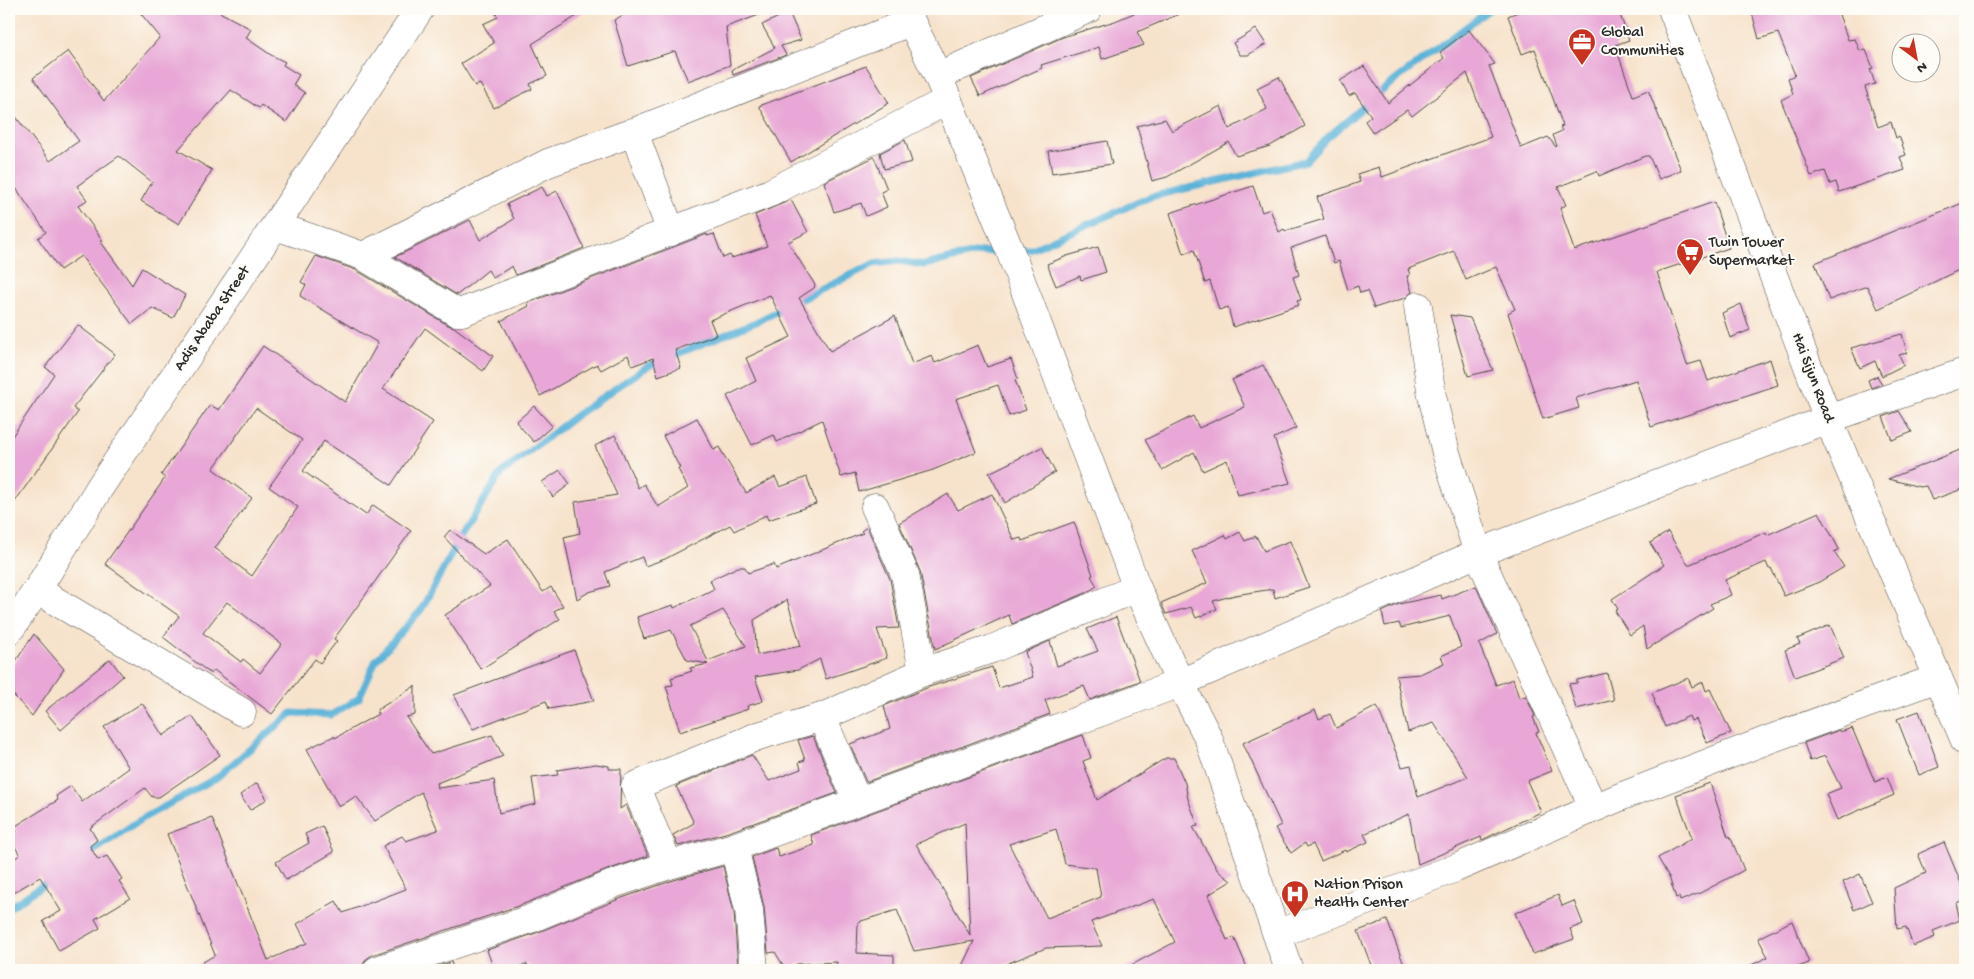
<svg xmlns="http://www.w3.org/2000/svg" width="1974" height="979" viewBox="0 0 1974 979" font-family="'Gochi Hand',sans-serif">
<style>
.lines{fill:none;stroke-linecap:round;stroke-linejoin:round}
.stream{stroke:#5bb2d8;stroke-width:7}
.building{fill:#e8a7d6;fill-rule:evenodd}
.minor-casing{stroke:#4a4743;stroke-width:29}
.minor{stroke:#fff;stroke-width:28}
.labels{text-anchor:middle;dominant-baseline:central;stroke-width:4;stroke-linejoin:round;paint-order:stroke}
.poi-label{font-size:16px;fill:#2b2b2b;stroke:#fdfcf7;text-anchor:start}
.street-label{font-size:16px;fill:#2b2b2b;stroke:#fdfcf7}
</style>
<rect width="100%" height="100%" fill="#fdfcf7"/>
<filter id="ink" filterUnits="userSpaceOnUse"><feTurbulence type="fractalNoise" baseFrequency=".02" numOctaves="2"/><feDisplacementMap in="SourceGraphic" scale="10" xChannelSelector="R" yChannelSelector="G"/><feConvolveMatrix kernelMatrix="1 2 1 2 8 2 1 2 1" color-interpolation-filters="sRGB"/></filter>
<filter id="wash" filterUnits="userSpaceOnUse"><feTurbulence type="fractalNoise" baseFrequency=".0096" numOctaves="4" result="noise"/><feDisplacementMap in="SourceGraphic" scale="20" xChannelSelector="R" yChannelSelector="G"/><feGaussianBlur stdDeviation="1.12" result="paint"/><feColorMatrix in="noise" values="0 0 0 0 0 0 0 0 0 0 0 0 0 0 0 0 0 1.4 0 .05"/><feComposite in="paint" operator="in"/></filter>
<g filter="url(#wash)">
<rect width="100%" height="100%" fill="#f7e3cc"/>
<g class="lines">
<g class="stream">
<polyline points="1016,250 1030,250 1150,197 1306,161 1328,137 1389,85 1490,9"/>
<polyline points="86,856 140,820 216,778 292,713 331,715 359,698 376,660 421,610 461,536 501,473 578,414 648,366 756,322 873,264 899,261 924,265 979,252 1002,251"/>
<polyline points="9,908 52,879"/>
</g>
</g>
<g id="blocks">
<g class="building">
<polygon points="137,9 214,9 251,29 246,38 271,55 285,62 283,65 299,75 293,85 305,93 286,122 261,105 259,108 231,90 178,150 212,170 179,224 141,201 152,182 119,156 77,186 87,200 78,206 103,241 101,242 132,285 142,268 185,295 173,318 152,308 132,324 81,256 60,270 38,238 46,232 9,178 9,108 50,161 79,141 33,78 68,51 104,101 160,37"/>
<polygon points="493,9 588,9 532,44 547,76 530,84 532,89 494,108 480,84 475,86 461,63 494,43 483,24 498,17"/>
<polygon points="634,9 770,9 770,11 726,27 730,65 688,81 675,51 628,66 614,20"/>
<polygon points="1144,9 1191,9 1137,32 1144,45 1102,59 1099,47 1041,65 1042,68 980,96 971,78 1063,37 1115,21"/>
<polygon points="1525,9 1618,9 1629,40 1615,45 1633,96 1648,90 1681,170 1659,179 1649,156 1645,156 1599,176 1597,171 1558,187 1566,205 1560,208 1574,250 1714,202 1729,248 1657,272 1687,365 1701,361 1708,381 1770,359 1778,385 1651,427 1636,380 1576,398 1579,408 1543,419 1508,313 1515,309 1496,267 1466,280 1454,251 1408,269 1410,275 1407,276 1412,292 1405,298 1374,308 1367,291 1360,293 1358,286 1348,290 1339,261 1334,263 1325,236 1291,248 1299,275 1293,277 1301,300 1297,301 1299,305 1233,327 1228,307 1219,310 1210,281 1205,283 1194,250 1183,254 1170,213 1253,186 1262,212 1270,209 1279,232 1284,229 1285,231 1324,219 1317,197 1360,182 1357,174 1379,167 1382,177 1491,137 1467,73 1412,116 1407,110 1373,133 1365,121 1371,116 1355,93 1349,96 1340,81 1364,66 1388,103 1444,58 1440,52 1469,30 1495,64 1489,66 1521,148 1548,137 1556,147 1557,146 1553,135 1562,131 1560,127 1563,126 1535,49 1522,54 1508,16"/>
<polygon points="1751,9 1837,9 1848,40 1855,39 1860,51 1866,50 1873,68 1870,69 1875,84 1865,87 1878,127 1891,122 1896,138 1899,136 1906,155 1900,157 1905,170 1839,192 1836,182 1830,184 1825,171 1811,176 1781,100 1793,94 1788,78 1795,75 1778,33 1759,39"/>
<polygon points="789,12 801,40 781,46 786,55 733,75 732,70 775,48 762,25"/>
<polygon points="1256,29 1266,44 1248,55 1240,55 1233,43"/>
<polygon points="866,66 889,103 791,162 759,106"/>
<polygon points="1279,77 1305,126 1270,146 1236,156 1229,142 1167,177 1152,181 1137,126 1165,119 1172,131 1221,106 1229,129 1267,109 1257,88"/>
<polygon points="905,140 912,162 884,169 880,153"/>
<polygon points="1107,141 1112,164 1052,173 1048,151"/>
<polygon points="874,157 887,189 881,192 887,207 866,216 861,203 834,212 824,182"/>
<polygon points="542,187 547,196 557,191 584,248 516,275 512,266 493,278 488,270 457,295 395,257 470,220 480,240 514,219 507,204"/>
<polygon points="791,200 808,232 788,242 815,285 814,288 799,298 830,351 895,316 912,364 932,356 935,363 978,345 987,367 1011,359 1018,379 1015,380 1026,410 1009,416 998,385 956,399 976,452 933,470 859,492 855,473 841,477 822,420 777,442 774,435 752,445 727,396 756,381 746,358 791,337 770,295 710,320 716,335 675,350 681,368 658,376 653,358 632,366 628,355 601,370 597,364 540,396 501,321 529,306 528,303 707,234 707,236 714,234 723,258 730,255 732,258 767,246 755,215"/>
<polygon points="1965,202 1965,267 1878,309 1867,286 1829,300 1815,263"/>
<polygon points="1098,247 1106,272 1081,280 1080,276 1056,286 1047,264 1067,256"/>
<path d="M316 256 356 270 448 325 454 327 493 356 483 371 425 328 383 389 433 422 391 485 324 441 303 471 366 515 373 505 411 531 334 639 337 641 320 663 315 659 272 714 214 670 211 674 163 637 179 616 105 564 165 478 161 475 210 405 219 410 263 346 345 402 378 343 300 296 306 285 301 282ZM256 408 302 440 269 487 298 507 252 576 215 548 252 498 213 469ZM227 602 282 644 260 673 243 659 241 662 203 633Z"/>
<polygon points="1741,304 1750,330 1730,338 1722,313"/>
<polygon points="1450,315 1470,318 1493,370 1468,376"/>
<polygon points="78,325 115,354 73,408 78,412 9,510 9,441 54,374 45,367"/>
<polygon points="1902,334 1907,353 1899,355 1904,365 1882,376 1875,361 1860,368 1851,348"/>
<polygon points="1263,365 1296,428 1274,438 1290,483 1238,495 1227,460 1203,471 1194,452 1162,470 1145,440 1193,416 1199,428 1245,407 1232,380"/>
<polygon points="1877,376 1882,384 1871,388 1868,380"/>
<polygon points="534,406 552,426 534,442 516,422"/>
<polygon points="1899,411 1912,432 1892,440 1883,417"/>
<polygon points="697,418 714,450 719,447 746,493 775,477 780,487 807,477 816,504 768,520 766,515 734,531 730,525 665,559 645,566 642,557 605,572 610,586 589,592 577,599 564,537 580,533 575,502 617,495 595,446 615,435 638,488 644,484 658,507 688,488 678,469 680,468 663,436"/>
<polygon points="1042,447 1055,472 1005,503 989,473"/>
<polygon points="1965,448 1965,488 1932,500 1926,486 1920,487 1888,479"/>
<polygon points="560,470 570,484 553,497 542,482"/>
<polygon points="948,494 958,510 992,494 1014,540 1021,538 1022,541 1074,522 1093,575 1091,576 1097,586 1086,593 1012,624 1009,615 935,649 920,571 899,523"/>
<polygon points="1819,512 1839,549 1834,552 1844,567 1819,582 1784,596 1771,568 1769,569 1766,562 1725,580 1731,595 1710,604 1713,608 1647,649 1643,626 1630,635 1615,611 1618,609 1612,599 1664,565 1650,543 1668,532 1688,565 1714,554 1714,555 1766,532 1767,535"/>
<path d="M867 527 890 579 899 628 877 629 887 658 826 679 820 659 798 670 755 677 763 701 747 706 748 709 680 732 666 686 673 685 671 678 692 671 690 668 708 664 687 660 671 630 644 639 637 617 673 605 674 608 714 589 710 580 738 567H745L748 573 774 564 776 569 863 533 861 531ZM787 600 801 646 757 655 754 620ZM723 610 746 646 708 661 690 626Z"/>
<polygon points="450,530 484,554 508,539 543,592 551,587 563,606 554,611 560,619 481,669 445,615 490,586 444,537"/>
<polygon points="1240,532 1245,541 1256,536 1264,551 1290,541 1309,587 1275,598 1273,589 1235,595 1213,601 1217,609 1196,618 1191,607 1166,614 1161,603 1207,583 1192,551 1225,535 1227,539"/>
<polygon points="1476,586 1497,634 1479,644 1496,685 1513,679 1519,698 1526,696 1535,716 1533,717 1539,732 1536,733 1552,771 1527,781 1541,812 1482,840 1481,837 1418,864 1409,814 1364,834 1368,842 1346,852 1345,850 1321,861 1313,844 1307,847 1305,843 1291,853 1275,828 1281,825 1243,743 1315,710 1319,719 1330,714 1336,728 1377,706 1402,767 1411,765 1418,797 1468,777 1434,723 1408,732 1396,676 1420,674 1444,663 1441,656 1461,647 1450,616 1401,628 1399,623 1385,626 1382,612 1399,604 1441,595 1442,599"/>
<polygon points="1116,617 1140,681 1090,700 1084,686 1045,700 1050,714 866,782 850,744 890,729 884,706 929,687 992,667 999,688 1033,677 1025,652 1050,641 1057,666 1098,651 1087,629"/>
<polygon points="1830,625 1844,658 1795,677 1785,650 1800,644 1797,639"/>
<polygon points="34,634 64,669 32,716 9,690 9,671"/>
<polygon points="574,650 594,701 549,709 546,701 473,729 454,695"/>
<polygon points="110,659 123,676 61,730 45,711"/>
<polygon points="1607,673 1614,700 1576,709 1569,684 1577,683 1577,680"/>
<polygon points="1688,678 1692,687 1703,682 1706,691 1710,689 1731,733 1707,743 1696,719 1691,721 1689,716 1665,727 1654,701 1655,700 1652,693"/>
<polygon points="415,686 415,715 406,717 431,754 492,735 503,756 437,783 438,788 494,780 499,813 536,804 532,778 558,775 557,770 596,764 609,766 609,769 621,769 620,809 626,805 648,856 607,870 524,904 372,955 365,960 362,970 189,970 215,955 167,834 212,818 268,960 307,943 297,924 336,901 343,913 406,889 383,846 402,836 406,841 438,830 421,792 375,821 356,796 339,807 307,749 334,736 335,738 378,714 377,710"/>
<polygon points="142,703 163,736 192,716 220,755 159,797 152,797 145,788 90,828 97,840 90,846 98,860 107,856 122,879 119,881 130,898 95,919 100,928 59,951 43,921 61,911 40,877 9,895 9,862 20,855 9,837 17,832 14,827 58,800 56,796 71,786 82,802 129,768 104,727"/>
<polygon points="1919,711 1939,767 1919,775 1897,719"/>
<polygon points="1852,728 1875,782 1887,777 1894,795 1837,820 1826,794 1841,788 1825,756 1810,761 1804,743 1839,730 1840,732"/>
<path d="M1083 735 1091 758 1083 761 1097 800 1166 758H1174L1185 783 1188 799 1198 826 1193 827 1218 871 1231 881 1208 895 1227 940 1234 937 1246 965 1245 966 1246 970H1122L1175 942 1154 899 1091 922 1102 946 1046 948 991 970H960L974 941 914 951 897 910 858 922 857 953 894 955V970H835L837 962 797 964 786 970 775 952 768 953 764 907 752 857 776 848 779 857 814 845 811 835ZM965 823 970 935 916 844ZM1056 829 1065 864 1096 868 1101 897 1047 918 1009 844Z"/>
<polygon points="813,736 837,793 729,832 678,846 673,835 694,823 676,786 752,755 769,781 801,769 799,762 805,760 798,740"/>
<polygon points="257,783 267,799 250,810 240,795"/>
<polygon points="1710,783 1728,837 1730,836 1744,870 1700,893 1680,901 1679,897 1676,898 1669,877 1658,858 1692,838 1676,795"/>
<polygon points="322,826 334,852 286,880 276,862 309,843 305,834"/>
<polygon points="1944,842 1965,893 1965,900 1956,903 1960,920 1933,931 1935,937 1913,946 1906,927 1897,929 1894,888 1926,873 1918,854"/>
<polygon points="723,866 734,912 738,970 530,970 527,964 508,970 494,970 487,950 536,933 619,899 674,880"/>
<polygon points="1860,874 1872,902 1854,910 1843,882"/>
<polygon points="1558,895 1562,906 1574,901 1583,924 1570,929 1574,939 1533,954 1515,913"/>
<polygon points="1387,920 1406,970 1373,970 1358,931"/>
<polygon points="1792,921 1809,963 1790,970 1741,970 1768,957 1758,938"/>
<polygon points="451,962 454,970 426,970"/>
</g>
</g>
</g>
<g filter="url(#ink)">
<use href="#blocks" fill-opacity="0" stroke="#4a4743" stroke-width="1"/>
<g class="lines">
<g class="minor-casing">
<g id="minor">
<polyline points="905,9 938,76 1010,251 1137,588 1180,683 1208,737 1289,970"/>
<polyline points="1672,9 1828,419 1965,741"/>
<polyline points="938,76 1088,9"/>
<polyline points="634,132 671,232"/>
<polyline points="276,226 363,256 456,312 462,312 770,193 948,100"/>
<polyline points="363,256 548,163 634,132 910,22"/>
<polyline points="1418,306 1432,396 1446,453 1478,553 1593,807"/>
<polyline points="875,507 905,574 923,672"/>
<polyline points="37,590 242,712"/>
<polyline points="9,631 37,590 100,487 420,9"/>
<polyline points="822,717 857,801"/>
<polyline points="669,865 635,786 758,736 822,717 923,672 992,649 1137,588"/>
<polyline points="1277,934 1456,868 1620,797 1770,739 1938,678"/>
<polyline points="377,970 530,919 613,884 669,865 734,847"/>
<polyline points="754,970 749,910 734,847 1180,683 1478,553 1828,419 1965,372"/>
</g>
</g>
<use href="#minor" class="minor"/>
</g>
</g>
<defs>
<g id="office-pin" transform="scale(1.4375)"><path d="M0 17L-7.5 6A9.5 9.5 0 1 1 7.5 6Z" fill="#c8321e" stroke="#fdfcf7"/><path d="M-6-3h4V-5.5h4V-3h4V5H-6ZM-1-4.5V-3h2v-1.5ZM-6 0V1H6V0Z" fill="#fff"/></g>
<g id="supermarket-pin" transform="scale(1.4375)"><path d="M0 17L-7.5 6A9.5 9.5 0 1 1 7.5 6Z" fill="#c8321e" stroke="#fdfcf7"/><path d="M-6-5.5h2.5l.6 2H6L4.5 2H-2.5L-4.4-4H-6ZM-1.5 3.2a1.3 1.3 0 1 0 .1 0ZM3 3.2a1.3 1.3 0 1 0 .1 0Z" fill="#fff"/></g>
<g id="hospital-pin" transform="scale(1.4375)"><path d="M0 17L-7.5 6A9.5 9.5 0 1 1 7.5 6Z" fill="#c8321e" stroke="#fdfcf7"/><path d="M-5-5h3v3.5h4V-5h3V5h-3V1.5h-4V5h-3Z" fill="#fff"/></g>
</defs>
<g fill-rule="evenodd">
<use href="#office-pin" x="1582" y="42"/>
<use href="#supermarket-pin" x="1690" y="252"/>
<use href="#hospital-pin" x="1295" y="894"/>
</g>
<g class="labels">
<g class="poi-label">
<text x="1601" y="33">Global<tspan x="1601" dy="18">Communities</tspan></text>
<text x="1709" y="243">Twin Tower<tspan x="1709" dy="18">Supermarket</tspan></text>
<text x="1314" y="885">Nation Prison<tspan x="1314" dy="18">Health Center</tspan></text>
</g>
<g class="street-label">
<text transform="translate(213 319) rotate(-56)">Adis Ababa Street</text>
<text transform="translate(1812 378) rotate(69)">Hai Sijun Road</text>
</g>
</g>
<rect width="1974" height="979" fill="none" stroke="#fdfcf7" stroke-width="30"/>
<g transform="translate(1916 58) rotate(148)"><circle r="24" fill="#fdfcf7" stroke="#a9a8a5"/>
<path d="M0-4L9 19L0 12L-9 19Z" fill="#c8321e"/>
<text y="-8" font-size="14" font-weight="bold" text-anchor="middle" fill="#2b2b2b">N</text>
</g>
</svg>
